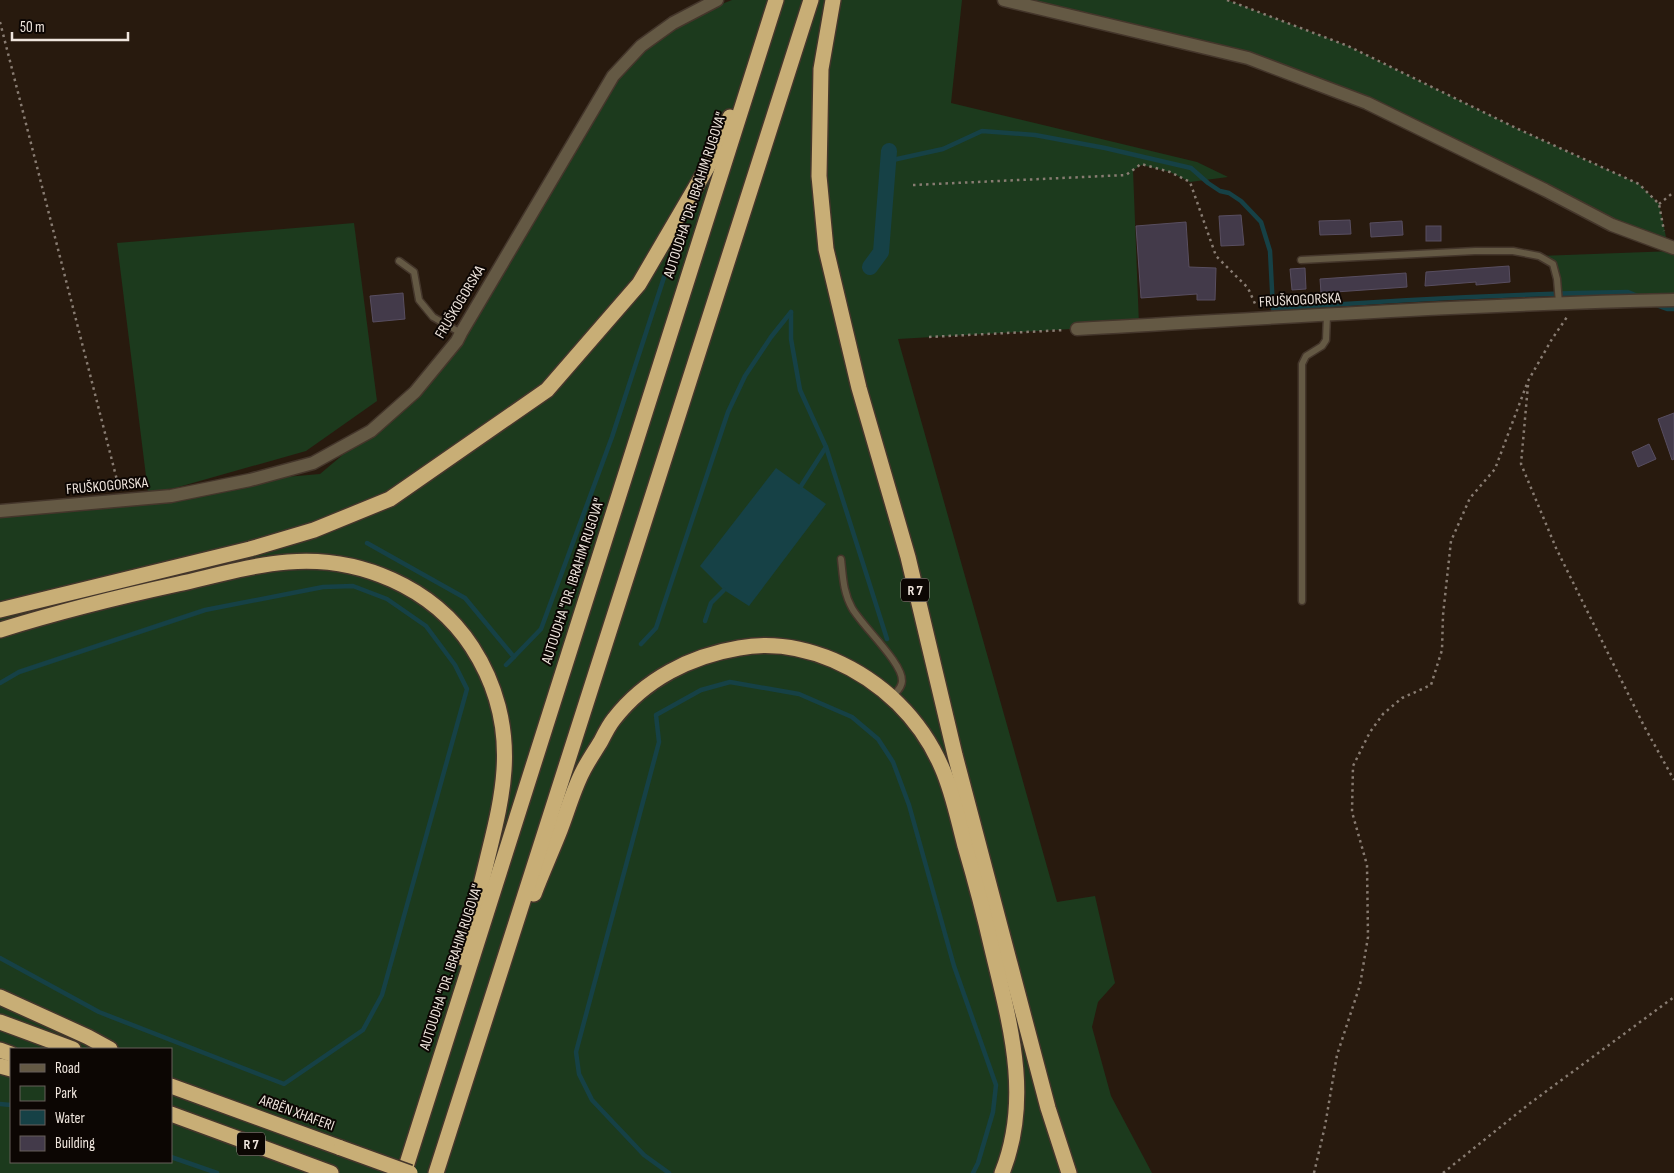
<svg xmlns="http://www.w3.org/2000/svg" width="1674" height="1173" viewBox="0 0 1674 1173" font-family="'Sofia Sans Condensed',sans-serif">
<style>
.green{fill:#1c3a1d;fill-rule:evenodd}
.water{fill:#164146}
.lines{fill:none;stroke-linecap:round;stroke-linejoin:round}
.stream{stroke:#164146;stroke-width:4.5}
.canal{stroke:#164146;stroke-width:16}
.building{fill:#433a4a;stroke:#584e60}
.service-casing{stroke:#44362b;stroke-width:9}
.minor-casing{stroke:#44362b;stroke-width:15}
.tertiary-casing{stroke:#44362b;stroke-width:15}
.motorway-casing{stroke:#44362b;stroke-width:18}
.path{stroke:#887c72;stroke-width:2.5;stroke-dasharray:2.5 4;stroke-linecap:butt}
.service{stroke:#645944;stroke-width:6}
.minor{stroke:#645944;stroke-width:12}
.tertiary{stroke:#645944;stroke-width:12}
.motorway{stroke:#c8ae76;stroke-width:15}
.motorway-bridge-casing{stroke:#44362b;stroke-width:18;stroke-linecap:butt}
.motorway-bridge{stroke:#c8ae76;stroke-width:15}
.labels{text-anchor:middle;dominant-baseline:central;stroke-width:4;stroke-linejoin:round;paint-order:stroke}
.shield{fill:#0c0603;stroke:#aba29c;stroke-width:1}
.shield-label{font-size:14px;font-weight:bold;fill:#efe5dd}
.street-label{font-size:15px;fill:#efe5dd;stroke:#0c0603}
</style>
<rect width="100%" height="100%" fill="#281a0e"/>
<g class="green">
<path d="M732 0H962L951 103 1197 162 1228 177 1190 182 1170 172 1142 165 1133 170 1139 325 898 339 1057 902 1095 896 1115 983 1098 1002 1092 1027 1111 1096 1152 1173H0V513L250 480 320 474 371 431 420 395 613 76 673 23ZM11 1049H171V1162H11Z"/>
<polygon points="1004,0 1227,0 1348,46 1518,129 1639,184 1659,204 1666,237 1663,244 1412,125 1248,58"/>
<polygon points="354,223 377,401 306,451 175,488 148,492 117,243"/>
<polygon points="1674,251 1674,300 1559,303 1553,264 1539,256"/>
</g>
<polygon class="water" points="776,468 826,504 749,606 724,590 700,566"/>
<g class="lines">
<g class="stream">
<path d="M888 161 943 149 982 131 1035 135 1105 148 1191 168 1208 183 1220 191 1229 193 1241 201 1261 222 1270 251 1273 309C1391 300 1510 294 1628 292L1640 297"/>
<polyline points="1656,305 1667,309 1674,309"/>
<polyline points="791,312 791,339 800,390 826,447 801,486"/>
<polyline points="826,447 887,639"/>
<polyline points="367,543 465,598 514,657"/>
<polyline points="705,621 711,603 724,590"/>
<polyline points="641,644 656,628 728,412 745,376 771,337 791,312"/>
<polyline points="506,665 541,629 612,437 670,259"/>
<polyline points="0,683 19,672 205,610 323,587 353,586 387,599 426,626 455,665 467,689 382,995 363,1030 284,1084 99,1012 0,958"/>
<polyline points="0,1104 11,1105"/>
<polyline points="171,1157 217,1173"/>
<polyline points="669,1173 644,1155 592,1100 579,1074 576,1052 659,742 656,715 701,690 730,682 799,694 852,717 878,739 893,762 909,805 954,966 996,1085 993,1112 978,1163 973,1173"/>
</g>
<polyline class="canal" points="870,267 881,252 889,151"/>
</g>
<g class="building">
<polygon points="1241,215 1244,245 1221,246 1219,216"/>
<polygon points="1350,220 1351,234 1320,235 1319,221"/>
<polygon points="1402,221 1403,235 1371,237 1370,223"/>
<polygon points="1186,222 1189,267 1216,268 1215,300 1197,300 1197,294 1141,298 1136,226"/>
<rect x="1426" y="226" width="15" height="15"/>
<polygon points="1509,266 1510,282 1476,285 1476,282 1425,286 1426,272"/>
<polygon points="1305,268 1306,289 1292,290 1290,269"/>
<polygon points="1406,273 1407,287 1321,293 1320,279"/>
<polygon points="403,293 405,319 373,322 370,296"/>
<polygon points="1674,413 1674,459 1672,460 1658,419"/>
<polygon points="1649,444 1656,459 1638,467 1632,452"/>
</g>
<g class="lines">
<g class="service-casing">
<g id="service">
<polyline points="1301,260 1475,251 1513,251 1539,256 1553,264 1557,279 1559,303"/>
<polyline points="399,261 414,272 419,300 433,317 461,333"/>
<path d="M841 559C843 576 843 592 852 608 862 626 903 663 902 681 902 688 896 692 892 697"/>
<polyline points="1302,601 1302,364 1306,356 1322,346 1326,340 1327,315"/>
</g>
</g>
<g class="minor-casing">
<path id="minor" d="M1077 329C1276 318 1475 304 1674 300"/>
</g>
<g class="tertiary-casing">
<g id="tertiary">
<polyline points="1004,0 1248,58 1367,103 1545,190 1612,225 1674,248"/>
<polyline points="0,511 171,496 250,480 313,463 371,431 415,392 457,341 461,333 613,76 641,46 673,23 717,0"/>
</g>
</g>
<g class="motorway-casing">
<g id="motorway">
<polyline points="833,0 821,69 819,176 826,249 859,388 908,557 955,755 1048,1108 1069,1173"/>
<polyline points="0,610 250,549 314,530 390,499 547,390 639,284 708,166 730,117"/>
<path d="M0 630C58 612 118 597 178 584 214 576 251 565 288 562 359 556 433 587 472 647 496 684 507 727 504 770 502 801 494 831 487 860 479 893 471 925 463 958"/>
<path d="M534 894C542 873 551 853 559 833 567 813 573 790 583 771 588 761 595 751 601 741 605 733 609 725 614 719 645 679 691 656 739 648 771 642 804 648 833 660 882 681 921 719 942 768 953 793 958 820 965 846 975 880 984 914 992 949 1010 1024 1032 1098 1002 1173"/>
<polyline points="0,997 88,1037 110,1049"/>
<polyline points="0,1022 73,1049"/>
<polyline points="0,1050 11,1054"/>
<polyline points="0,1066 11,1069"/>
<polyline points="171,1086 341,1148"/>
<polyline points="171,1114 331,1173"/>
<polyline points="404,1173 776,0"/>
<polyline points="436,1173 811,0"/>
</g>
</g>
<g class="path">
<polyline points="1227,0 1348,46 1518,129 1639,184 1659,204 1664,231"/>
<polyline points="0,22 119,488"/>
<polyline points="913,185 1126,175 1141,164 1170,172 1190,182 1216,256 1248,288 1256,306"/>
<polyline points="1659,204 1674,192"/>
<polyline points="929,337 1065,330"/>
<polyline points="1528,385 1521,464 1556,548 1644,726 1674,780"/>
<polyline points="1314,1173 1325,1126 1337,1055 1360,985 1368,937 1367,865 1352,812 1353,766 1370,732 1383,714 1402,698 1431,685 1442,650 1443,615 1451,541 1470,498 1495,469 1528,381 1552,339 1567,317"/>
<polyline points="1443,1173 1529,1104 1674,997"/>
</g>
<use href="#service" class="service"/>
<use href="#minor" class="minor"/>
<use href="#tertiary" class="tertiary"/>
<use href="#motorway" class="motorway"/>
<g class="motorway-bridge-casing">
<polyline id="motorway-bridge" points="341,1148 410,1173"/>
</g>
<use href="#motorway-bridge" class="motorway-bridge"/>
</g>
<g class="labels">
<g class="shield">
<rect x="901" y="578.5" width="28" height="23" rx="4"/>
<rect x="237" y="1132.5" width="28" height="23" rx="4"/>
</g>
<g class="shield-label">
<text x="915" y="590">R 7</text>
<text x="251" y="1144">R 7</text>
</g>
<g class="street-label">
<text transform="translate(695 195) rotate(-72)">AUTOUDHA "DR. IBRAHIM RUGOVA"</text>
<text transform="translate(1300 300) rotate(-3)">FRUŠKOGORSKA</text>
<text transform="translate(460 302) rotate(-59)">FRUŠKOGORSKA</text>
<text transform="translate(107 486) rotate(-5)">FRUŠKOGORSKA</text>
<text transform="translate(573 581) rotate(-72)">AUTOUDHA "DR. IBRAHIM RUGOVA"</text>
<text transform="translate(451 967) rotate(-72)">AUTOUDHA "DR. IBRAHIM RUGOVA"</text>
<text transform="translate(297 1113) rotate(20)">ARBËN XHAFERI</text>
</g>
</g>
<rect x="10" y="1048" width="162" height="115" fill="#0c0603" stroke="#675f5a"/>
<rect x="20" y="1064" width="25" height="8" fill="#645944" stroke="#675f5a"/>
<text x="55" y="1073" font-size="15" fill="#efe5dd">Road</text>
<rect x="20" y="1086" width="25" height="15" fill="#1c3a1d" stroke="#675f5a"/>
<text x="55" y="1098" font-size="15" fill="#efe5dd">Park</text>
<rect x="20" y="1110" width="25" height="15" fill="#164146" stroke="#675f5a"/>
<text x="55" y="1123" font-size="15" fill="#efe5dd">Water</text>
<rect x="20" y="1136" width="25" height="15" fill="#433a4a" stroke="#675f5a"/>
<text x="55" y="1148" font-size="15" fill="#efe5dd">Building</text>
<path d="M12 32v8h116v-8" fill="none" stroke="#efe5dd" stroke-width="2.5"/>
<text x="20" y="32" font-size="15" fill="#efe5dd" stroke="#0c0603" stroke-width="4" paint-order="stroke">50 m</text>
</svg>
